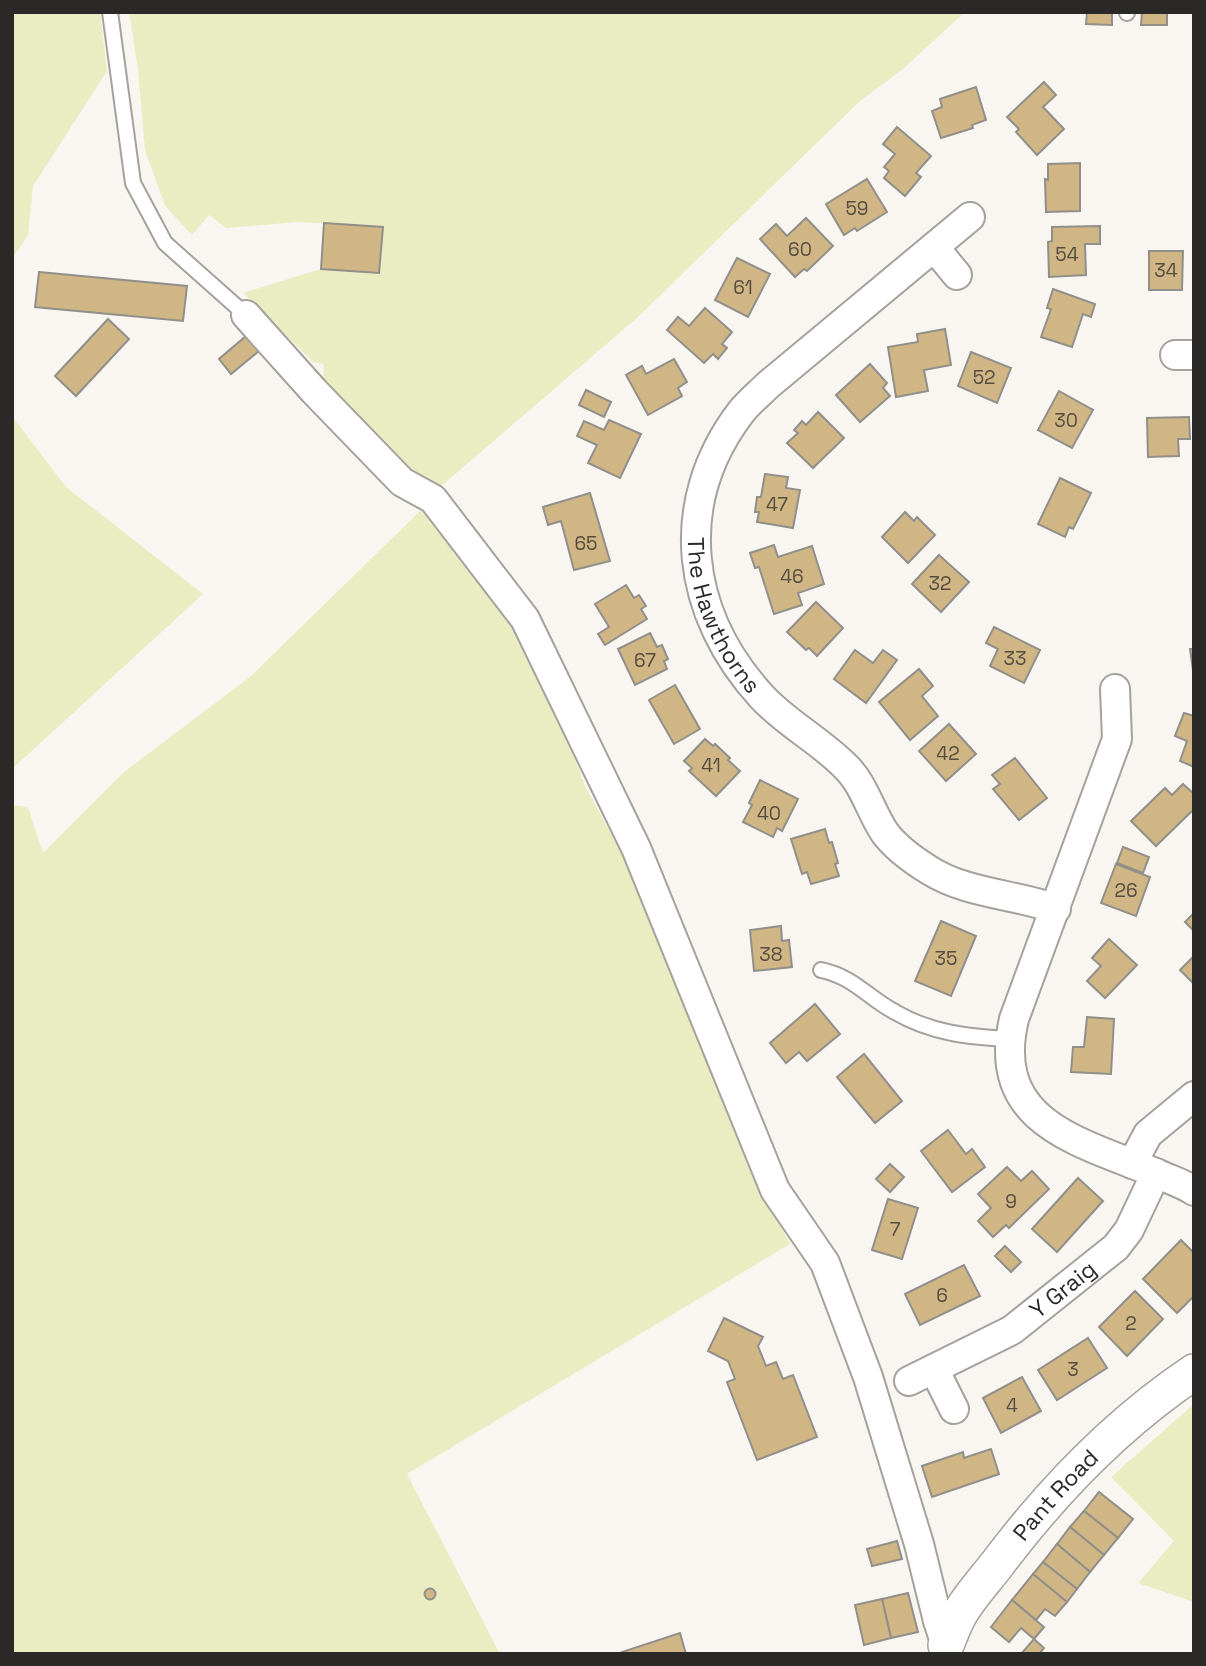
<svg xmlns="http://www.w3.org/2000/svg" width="1206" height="1666" viewBox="0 0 1206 1666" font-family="'Space Grotesk',sans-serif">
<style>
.green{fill:#eaedc1}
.building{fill:#d1b685;stroke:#918f8a;stroke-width:2}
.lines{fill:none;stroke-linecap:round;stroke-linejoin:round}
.service-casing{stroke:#a5a29d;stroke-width:18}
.minor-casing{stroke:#a5a29d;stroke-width:32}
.tertiary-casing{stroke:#a5a29d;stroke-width:38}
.service{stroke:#fff;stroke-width:14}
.minor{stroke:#fff;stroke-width:28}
.tertiary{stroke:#fff;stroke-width:35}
.labels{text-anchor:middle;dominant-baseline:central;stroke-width:7;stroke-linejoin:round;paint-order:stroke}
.number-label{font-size:19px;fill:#544c3e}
.street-label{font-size:23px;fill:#2a2927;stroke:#fff}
</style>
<rect width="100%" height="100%" fill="#f9f6f1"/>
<g class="green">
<polygon points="12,12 100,12 107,71 33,186 28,235 12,259"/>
<path d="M129 12H965L903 69 859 102 638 317 439 488C395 461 360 421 323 384L324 364 313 362 243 293 321 269 379 273 382 227 297 222 226 228 209 215 192 235 165 206 145 150 138 70Z"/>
<polygon points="12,416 66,487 203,594 12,769"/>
<polygon points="421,510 513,629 560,717 585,786 629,867 747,1163 790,1244 407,1474 500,1654 12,1654 12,805 28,807 43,853 124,772 250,677"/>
<polygon points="1194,1404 1194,1602 1138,1583 1174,1541 1111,1477"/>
</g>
<g class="building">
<polygon points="1087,12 1112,12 1112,25 1086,24"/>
<polygon points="1142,12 1167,12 1167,25 1141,25"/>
<polygon points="1044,82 1056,95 1043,107 1064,129 1037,155 1016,132 1019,129 1007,117"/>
<polygon points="976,87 986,120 972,125 973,128 941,138 932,111 942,107 940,99"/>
<polygon points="897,127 931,156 916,173 921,177 905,196 884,178 889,171 884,167 895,154 883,144"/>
<polygon points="1080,163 1080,211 1046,212 1045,179 1048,180 1048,164"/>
<polygon points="867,179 887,212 857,231 855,228 844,235 826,204"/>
<polygon points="806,218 833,246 807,271 804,269 795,277 760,239 776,224 787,236"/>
<polygon points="324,223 383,227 379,273 321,269"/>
<polygon points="1100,226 1100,244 1085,244 1086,275 1049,277 1048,242 1052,241 1052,227"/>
<polygon points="1149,251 1183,251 1182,290 1149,290"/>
<polygon points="737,258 770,274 748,317 715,300"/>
<polygon points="39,272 187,286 183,321 35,307"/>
<polygon points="1053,289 1095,304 1091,317 1083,314 1072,347 1041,337 1051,309 1047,308"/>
<polygon points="705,308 732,332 722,344 727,348 718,359 713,354 704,363 667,330 678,317 689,326"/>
<polygon points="108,319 129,339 76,396 55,376"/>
<polygon points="945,329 951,365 924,370 928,391 896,397 888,347 918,342 917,334"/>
<polygon points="246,336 259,351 231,374 219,359"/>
<polygon points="971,352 1011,368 997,403 958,386"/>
<polygon points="674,359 687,382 678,388 682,396 648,415 626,375 642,366 646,374"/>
<polygon points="870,364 887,383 883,388 890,396 860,422 836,395"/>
<polygon points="586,390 611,402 604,417 579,405"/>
<polygon points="1059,391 1093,410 1072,448 1038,430"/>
<polygon points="818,412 844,438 813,468 787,443 798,433 794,430 802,421 806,425"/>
<polygon points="1189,417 1190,439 1178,439 1179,456 1148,457 1147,418"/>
<polygon points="609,420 641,434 620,478 588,463 597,445 577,436 584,421 604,430"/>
<polygon points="765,474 788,477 786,488 800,490 793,528 757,522 759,512 755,512 757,497 761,497"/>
<polygon points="1060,478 1091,493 1073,529 1069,527 1065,537 1038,524"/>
<polygon points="590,493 610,561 574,570 561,521 548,525 543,507"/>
<polygon points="905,512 914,521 917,517 935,535 908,563 882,537"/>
<polygon points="774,545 778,557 812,546 824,584 798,593 802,605 774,614 759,567 755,568 750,553"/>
<polygon points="939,555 969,582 941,612 912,584"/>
<polygon points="626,585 634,598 639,595 646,606 641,609 647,619 605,645 598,634 609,627 595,604"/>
<polygon points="816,602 843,628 817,656 809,648 806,650 787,632"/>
<polygon points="994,627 1040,650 1024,683 990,666 998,649 986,643"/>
<polygon points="650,633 657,647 662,645 668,659 664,661 667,669 635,685 618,649"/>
<polygon points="1190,649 1194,649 1194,677"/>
<polygon points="855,650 873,663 883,650 897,660 866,703 834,679"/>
<polygon points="919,669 933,686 922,696 938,716 910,740 879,702"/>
<polygon points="675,685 700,729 674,744 649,700"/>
<polygon points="1184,713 1194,716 1194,767 1180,761 1187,741 1175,736"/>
<polygon points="949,724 976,754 946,781 919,751"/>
<polygon points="705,739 713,746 715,744 730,758 728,760 740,771 716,796 689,771 692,768 684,761"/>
<polygon points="1015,758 1047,798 1019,820 993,789 1000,784 992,775"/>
<polygon points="760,780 798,799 782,831 777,828 773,837 743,822 752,805 749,803"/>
<polygon points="1183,784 1194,794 1194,809 1156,846 1131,821 1165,788 1172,795"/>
<polygon points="825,829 829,843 832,842 838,863 835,864 839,876 811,884 807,872 802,874 791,839"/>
<polygon points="1123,847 1149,857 1143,873 1117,863"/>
<polygon points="1116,864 1150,877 1136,916 1101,903"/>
<polygon points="1194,913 1194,931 1185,922"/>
<polygon points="941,921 976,936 951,996 915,981"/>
<polygon points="781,926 782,941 789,940 792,967 754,971 750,930"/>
<polygon points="1109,939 1137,965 1105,998 1087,981 1101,966 1092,958"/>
<polygon points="1194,956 1194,984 1180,970"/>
<polygon points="815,1004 840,1034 807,1061 799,1052 786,1063 770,1043"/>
<polygon points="1087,1017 1114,1019 1111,1074 1071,1072 1073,1047 1084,1047"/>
<polygon points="864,1054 902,1101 875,1123 837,1077"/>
<polygon points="948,1130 966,1154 972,1149 985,1167 952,1192 921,1151"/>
<polygon points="890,1164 904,1177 890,1192 876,1179"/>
<polygon points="1007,1167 1021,1181 1032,1171 1049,1189 1009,1228 1006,1225 993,1237 978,1221 991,1208 978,1194"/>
<polygon points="1078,1178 1103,1201 1057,1252 1032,1229"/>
<polygon points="888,1199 918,1208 902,1259 872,1250"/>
<polygon points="1181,1240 1194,1253 1194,1296 1177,1313 1143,1279"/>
<polygon points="1005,1246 1021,1262 1011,1272 995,1256"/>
<polygon points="964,1265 980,1296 920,1325 905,1294"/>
<polygon points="1135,1291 1163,1319 1127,1356 1099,1327"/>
<polygon points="724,1318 763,1337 758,1346 766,1366 776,1362 783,1379 793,1375 817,1437 757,1460 727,1382 735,1379 728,1361 708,1351"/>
<polygon points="1088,1338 1107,1368 1057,1400 1038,1370"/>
<polygon points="1022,1377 1041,1411 1001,1433 983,1398"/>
<polygon points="991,1449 999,1474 932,1497 922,1466 963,1452 964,1458"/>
<polygon points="1099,1492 1133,1519 1118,1538 1084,1511"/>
<polygon points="1084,1511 1118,1538 1104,1555 1070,1527"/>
<polygon points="1070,1527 1104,1555 1090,1572 1057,1544"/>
<polygon points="897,1541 902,1559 872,1566 867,1549"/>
<polygon points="1057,1544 1090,1572 1077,1589 1043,1562"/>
<polygon points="1043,1562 1077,1589 1067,1602 1033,1574"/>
<polygon points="1033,1574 1067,1602 1055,1616 1045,1609 1036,1620 1012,1600"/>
<circle cx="430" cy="1594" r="5.5"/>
<polygon points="908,1593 918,1632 891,1638 882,1599"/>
<polygon points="882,1599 891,1638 864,1645 855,1605"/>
<polygon points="1012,1600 1044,1627 1034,1639 1021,1628 1009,1642 991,1627"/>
<polygon points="680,1633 686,1654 623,1654 622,1652"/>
<polygon points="1034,1639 1044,1648 1039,1654 1021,1654"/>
</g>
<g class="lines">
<g class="service-casing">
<g id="service">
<polyline points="110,12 133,183 165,243 246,315"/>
<polyline points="1127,13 1127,12"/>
<path d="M821 970C854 977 867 997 895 1012 931 1033 968 1037 1010 1039"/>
</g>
</g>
<g class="minor-casing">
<g id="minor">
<path id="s1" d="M970 217 768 385C759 394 749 402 741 412 671 504 686 614 762 697 786 723 819 740 844 765 864 783 870 811 885 833 896 848 913 860 929 870 967 894 1015 894 1056 909"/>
<polyline points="934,247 957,275"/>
<polyline points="246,315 314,391 402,482 433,499 525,619 636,848 775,1190 825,1263 868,1377 919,1544 938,1621 946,1645"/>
<polyline points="1175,355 1194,355"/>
<path d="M1115 689 1117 739 1014 1019C989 1126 1084 1142 1160 1175 1171 1180 1184 1184 1194 1191"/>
<polyline points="1132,1164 1148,1134 1194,1096"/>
<polyline points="934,1369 954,1409"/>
<path id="s2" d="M909 1381 1012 1330 1116 1247 1129 1230 1156 1173"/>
</g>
</g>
<g class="tertiary-casing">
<g id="tertiary">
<path id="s3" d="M946 1645C950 1635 954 1624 959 1615 969 1597 985 1580 998 1563 1053 1490 1118 1423 1194 1372"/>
</g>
</g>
<use href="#service" class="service"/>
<use href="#minor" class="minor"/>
<use href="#tertiary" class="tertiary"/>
</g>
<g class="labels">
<g class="number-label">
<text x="857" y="208">59</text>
<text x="800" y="249">60</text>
<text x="1067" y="254">54</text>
<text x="1166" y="270">34</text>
<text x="743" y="287">61</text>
<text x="984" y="377">52</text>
<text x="1066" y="420">30</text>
<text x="777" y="504">47</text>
<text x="586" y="543">65</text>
<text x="792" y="576">46</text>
<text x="940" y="583">32</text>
<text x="1015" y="658">33</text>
<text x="645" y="660">67</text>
<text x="948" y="753">42</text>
<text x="711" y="765">41</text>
<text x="769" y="813">40</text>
<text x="1126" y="890">26</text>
<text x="771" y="954">38</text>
<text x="946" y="958">35</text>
<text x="1011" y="1201">9</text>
<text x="895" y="1229">7</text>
<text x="942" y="1295">6</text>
<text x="1131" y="1323">2</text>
<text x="1073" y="1369">3</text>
<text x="1012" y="1405">4</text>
</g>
<g class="street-label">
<text stroke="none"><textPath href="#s1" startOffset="520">The Hawthorns</textPath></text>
<text stroke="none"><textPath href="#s2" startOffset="180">Y Graig</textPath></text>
<text stroke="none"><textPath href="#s3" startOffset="187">Pant Road</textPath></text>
</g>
</g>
<rect width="1206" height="1666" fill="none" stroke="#2a2927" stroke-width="28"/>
</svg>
